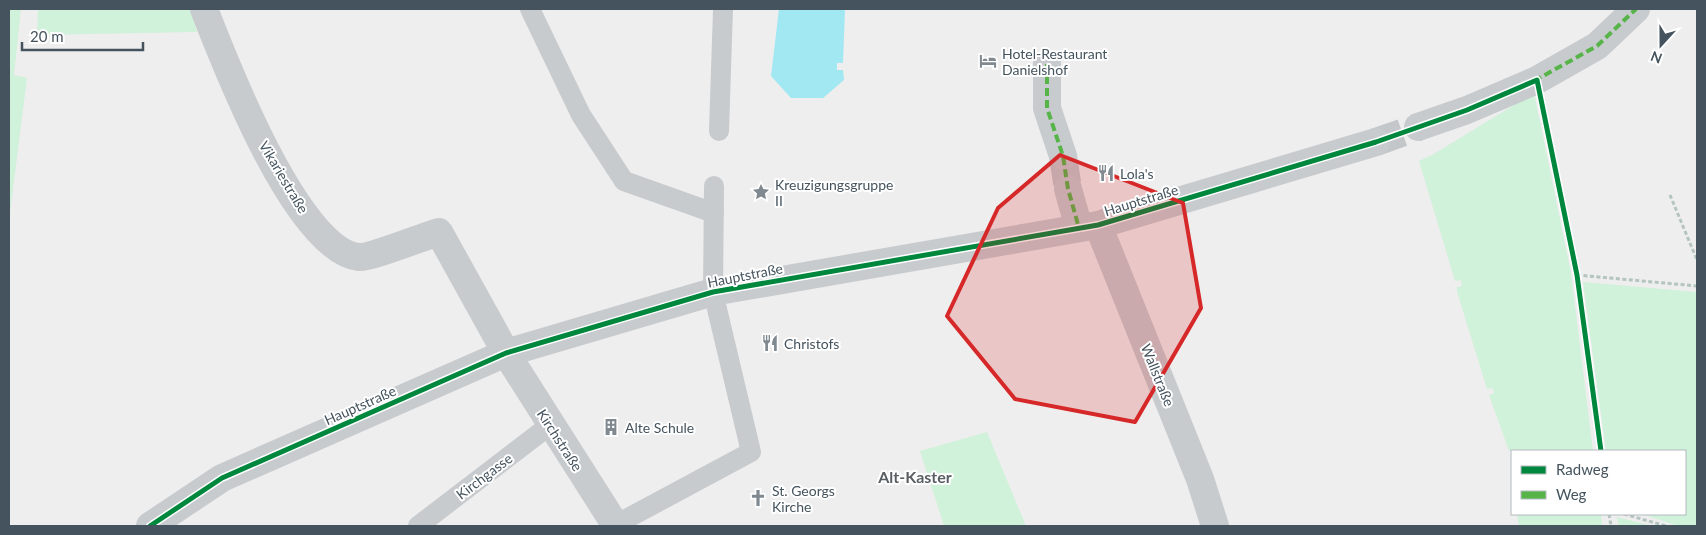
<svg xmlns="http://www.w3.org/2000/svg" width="1706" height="535" viewBox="0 0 1706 535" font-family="Lato,sans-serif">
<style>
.green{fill:#d0f1da}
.water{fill:#a1e8f3}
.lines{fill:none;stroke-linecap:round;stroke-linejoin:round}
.street-tunnel{stroke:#c4c7ca;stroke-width:28;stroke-dasharray:28 14;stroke-linecap:butt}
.path{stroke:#b4c4be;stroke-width:3;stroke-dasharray:4 2.5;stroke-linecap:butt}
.lane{stroke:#c7cbce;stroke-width:20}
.street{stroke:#c7cbce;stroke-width:28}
.quiet{stroke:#57b448;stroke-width:4;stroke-dasharray:8 4;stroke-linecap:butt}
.cycleway-casing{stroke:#fff;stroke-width:8}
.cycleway{stroke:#00873e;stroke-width:5}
.marked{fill:#d62828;fill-opacity:0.2;stroke:#d62828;stroke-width:4;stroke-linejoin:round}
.labels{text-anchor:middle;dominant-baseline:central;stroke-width:4;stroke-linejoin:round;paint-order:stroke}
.poi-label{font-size:14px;fill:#44535d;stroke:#fff;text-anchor:start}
.street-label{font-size:14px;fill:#44535d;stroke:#fff}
.quarter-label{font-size:16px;font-weight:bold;fill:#595e63;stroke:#fff}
</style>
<rect width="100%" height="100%" fill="#efeeee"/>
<g class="green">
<polygon points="9,9 21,9 14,75 27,78 9,221"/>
<polygon points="38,9 190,9 197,32 37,35"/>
<polygon points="1534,93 1571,273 1593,451 1527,451 1518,449 1509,451 1489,395 1494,393 1493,388 1487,389 1457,292 1457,287 1462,286 1461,280 1455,281 1419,161 1432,155"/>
<polygon points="1583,282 1697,292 1697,526 1678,526 1642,514 1685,514 1685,451 1606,451"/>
<polygon points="987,432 1026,526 944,526 920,451"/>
<polygon points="1517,514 1601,514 1602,526 1519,526"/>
<polygon points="1617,517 1652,526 1619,526"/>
</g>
<polygon class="water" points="779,9 845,9 843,63 837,63 837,70 843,70 844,80 823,98 791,98 771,76"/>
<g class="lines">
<g class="street-tunnel">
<polyline points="1376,142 1418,127"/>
<polyline points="1063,156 1068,189"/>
</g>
<g class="path">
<polyline points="1544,115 1577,275 1601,451"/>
<polyline points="1670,195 1697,260"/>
<polyline points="1577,275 1697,286"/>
<polyline points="1609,514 1611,526"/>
<polyline points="1624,514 1666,526"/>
</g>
<g class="lane">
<polyline points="530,9 581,115 624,181 714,213"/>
<polyline points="719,131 723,9"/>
<polyline points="615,525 751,452 713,292 714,186"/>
<polyline points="418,526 550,425"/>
</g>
<g class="street">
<path d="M204 9C225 63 297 251 359 257 370 258 425 236 439 232L506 353 616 526"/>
<polyline points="1047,64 1047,108 1063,156"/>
<polyline points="1418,127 1467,110 1537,80 1597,46 1636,9"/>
<polyline points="1068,189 1079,228"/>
<polyline points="1098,225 1200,479 1215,526"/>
<polyline points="150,526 222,478 506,353 713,292 1098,225 1376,142"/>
</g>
<g class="quiet">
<polyline points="1047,64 1047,108 1063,156 1068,189 1079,228"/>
<polyline points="1534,81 1597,46 1636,9"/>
</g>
<g class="cycleway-casing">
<polyline id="cycleway" points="150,526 222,478 506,353 713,292 1098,225 1376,142 1467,110 1537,80 1577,275 1601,451"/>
</g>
<use href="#cycleway" class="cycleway"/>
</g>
<path class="marked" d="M1060 155 1183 203 1201 308 1135 422 1015 399 947 316 998 208Z"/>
<defs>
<g id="hotel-bare" transform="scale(1.35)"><path d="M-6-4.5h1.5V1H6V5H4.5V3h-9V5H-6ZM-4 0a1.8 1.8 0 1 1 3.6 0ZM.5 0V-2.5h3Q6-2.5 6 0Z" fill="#808990" stroke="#fff" stroke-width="2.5" paint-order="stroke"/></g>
<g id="restaurant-bare" transform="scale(1.35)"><path d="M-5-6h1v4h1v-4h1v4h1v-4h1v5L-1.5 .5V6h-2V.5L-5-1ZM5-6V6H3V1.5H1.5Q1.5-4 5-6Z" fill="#808990" stroke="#fff" stroke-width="2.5" paint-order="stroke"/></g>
<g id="sight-bare" transform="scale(1.35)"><path d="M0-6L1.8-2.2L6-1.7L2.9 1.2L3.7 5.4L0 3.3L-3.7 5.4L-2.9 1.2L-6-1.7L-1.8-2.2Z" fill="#808990" stroke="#fff" stroke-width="2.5" paint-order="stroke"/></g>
<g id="building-bare" transform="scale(1.35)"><path d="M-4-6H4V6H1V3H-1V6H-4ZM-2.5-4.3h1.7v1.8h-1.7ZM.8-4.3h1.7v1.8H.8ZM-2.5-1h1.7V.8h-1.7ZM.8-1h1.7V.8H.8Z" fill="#808990" stroke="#fff" stroke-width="2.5" paint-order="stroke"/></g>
<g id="church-bare" transform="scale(1.35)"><path d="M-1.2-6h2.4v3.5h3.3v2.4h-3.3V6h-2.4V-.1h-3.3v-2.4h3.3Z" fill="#808990" stroke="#fff" stroke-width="2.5" paint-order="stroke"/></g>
</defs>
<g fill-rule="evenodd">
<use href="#hotel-bare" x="988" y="61"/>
<use href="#restaurant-bare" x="1106" y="173"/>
<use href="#sight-bare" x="761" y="192"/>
<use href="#restaurant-bare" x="770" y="343"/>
<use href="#building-bare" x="611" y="427"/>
<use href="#church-bare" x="758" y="498"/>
</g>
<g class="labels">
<g class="poi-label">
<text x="1002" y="53">Hotel-Restaurant<tspan x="1002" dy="16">Danielshof</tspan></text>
<text x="1120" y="173">Lola's</text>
<text x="775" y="184">Kreuzigungsgruppe<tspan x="775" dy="16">II</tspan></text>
<text x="784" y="343">Christofs</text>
<text x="625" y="427">Alte Schule</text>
<text x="772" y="490">St. Georgs<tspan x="772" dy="16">Kirche</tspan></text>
</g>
<g class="street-label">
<text transform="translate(284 177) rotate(59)">Vikariestraße</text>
<text transform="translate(1141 200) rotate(-17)">Hauptstraße</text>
<text transform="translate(745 275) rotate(-11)">Hauptstraße</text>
<text transform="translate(1158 375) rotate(68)">Wallstraße</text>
<text transform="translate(360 405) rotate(-24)">Hauptstraße</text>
<text transform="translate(560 440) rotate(57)">Kirchstraße</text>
<text transform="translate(484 476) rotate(-37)">Kirchgasse</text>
</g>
<g class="quarter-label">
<text x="915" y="476">Alt-Kaster</text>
</g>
</g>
<rect width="1706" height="535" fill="none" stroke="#44535d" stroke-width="20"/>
<rect x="1511" y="450" width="175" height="65" fill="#ffffff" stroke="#b4babe"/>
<rect x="1521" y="466" width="25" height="8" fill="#00873e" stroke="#b4babe"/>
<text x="1556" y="475" font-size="15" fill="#44535d">Radweg</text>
<rect x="1521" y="491" width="25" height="8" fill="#57b448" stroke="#b4babe"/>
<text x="1556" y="500" font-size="15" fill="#44535d">Weg</text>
<g transform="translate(1661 45) rotate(201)" stroke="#ffffff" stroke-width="4" paint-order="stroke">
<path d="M0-4L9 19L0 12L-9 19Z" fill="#44535d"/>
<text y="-8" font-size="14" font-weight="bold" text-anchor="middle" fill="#44535d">N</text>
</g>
<path d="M22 42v8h121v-8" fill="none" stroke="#44535d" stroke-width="2.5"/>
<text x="30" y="42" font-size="15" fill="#44535d" stroke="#ffffff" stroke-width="4" paint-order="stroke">20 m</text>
</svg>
